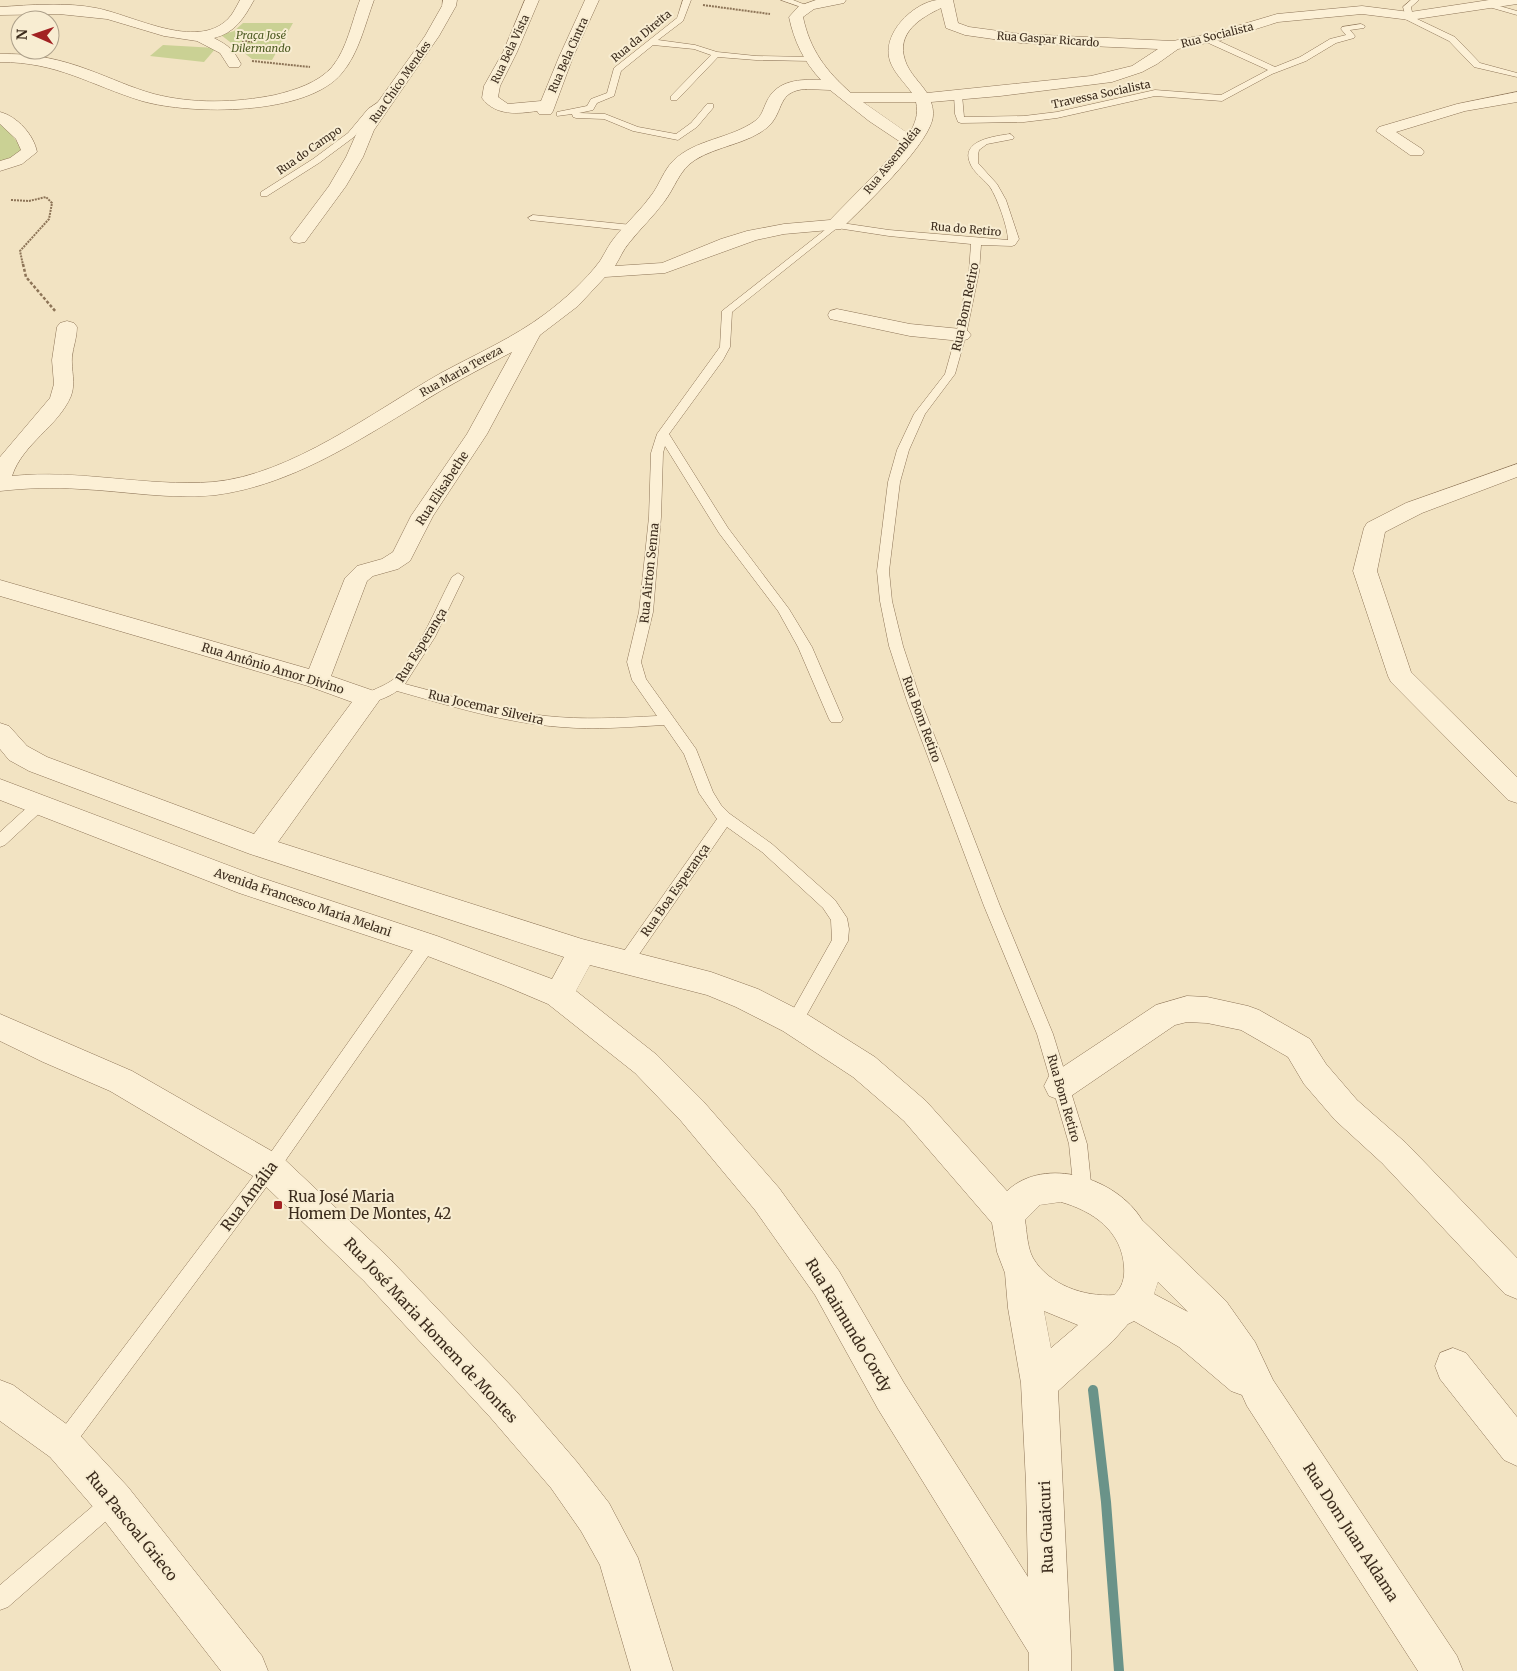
<svg xmlns="http://www.w3.org/2000/svg" width="1517" height="1671" viewBox="0 0 1517 1671" font-family="Merriweather,serif">
<style>
.green{fill:#cad194}
.lines{fill:none;stroke-linecap:round;stroke-linejoin:round}
.stream{stroke:#6a9389;stroke-width:10}
.lane-casing{stroke:#8d7457;stroke-width:1}
.street-casing{stroke:#8d7457;stroke-width:1}
.path-far1{stroke:#8d7457;stroke-width:2;stroke-dasharray:2 1;stroke-linecap:butt}
.path{stroke:#8d7457;stroke-width:2.5;stroke-dasharray:3 2;stroke-linecap:butt}
.lane{fill:#fcf0d6;fill-rule:evenodd}
.street{fill:#fcf0d6;fill-rule:evenodd}
.poi-dot{fill:#a22223;stroke:#f8edd2;stroke-width:2}
.labels{text-anchor:middle;dominant-baseline:central;stroke-width:4;stroke-linejoin:round;paint-order:stroke}
.far-park-label{font-size:11px;font-style:italic;fill:#4c5a21;stroke:#f8edd2}
.far-street-label{font-size:11px;fill:#3c2c1d;stroke:#f8edd2}
.street-label{font-size:12px;fill:#3c2c1d;stroke:#f8edd2}
.near-street-label{font-size:15px;fill:#3c2c1d;stroke:#f8edd2}
.near-poi-label{font-size:15px;fill:#3c2c1d;stroke:#f8edd2;text-anchor:start}
</style>
<rect width="100%" height="100%" fill="#f2e3c2"/>
<g class="green">
<polygon points="243,23 293,23 272,60 252,59 221,35 234,31"/>
<polygon points="163,45 216,48 204,62 150,56"/>
<polygon points="0,125 4,125 21,147 21,152 14,158 0,163"/>
</g>
<g class="lines">
<polyline class="stream" points="1093,1390 1106,1502 1119,1671"/>
<g class="lane-casing">
<g id="lane">
<polygon points="683,0 691,0 683,21 658,40 695,45 717,52 756,56 811,57 815,59 811,61 756,60 718,57 677,100 671,100 671,96 711,55 694,49 653,45 621,71 614,96 597,103 593,110 579,113 605,114 638,127 676,134 691,123 707,104 713,104 713,108 697,127 678,140 633,131 604,119 576,118 573,117 572,114 557,116 557,112 587,106 591,99 607,93 614,68 677,18"/>
<polygon points="781,0 793,0 811,7 807,9"/>
<polygon points="1411,0 1419,0 1411,7 1413,17 1455,37 1480,63 1517,73 1517,77 1474,67 1449,41 1403,18 1402,16 1405,14 1403,7"/>
<polygon points="1489,3 1517,11 1517,15 1489,7"/>
<polygon points="1361,24 1365,26 1364,28 1350,30 1355,36 1354,38 1336,43 1306,61 1272,74 1222,101 1155,96 1057,118 1024,122 961,123 958,122 955,114 954,95 958,92 962,95 964,117 1024,116 1057,112 1155,90 1221,95 1268,70 1204,41 1204,37 1210,37 1275,67 1300,57 1330,39 1346,35 1341,29 1342,27"/>
<polygon points="383,99 390,101 374,113 354,137 319,163 267,196 261,196 261,192 313,159 348,133 368,109"/>
<path d="M1010 134 1014 137 1013 139 987 144 979 150 978 155V163L997 184 1006 200 1019 239 1015 245 1012 246 981 245 979 272 966 335 955 374 925 414 909 450 900 482 889 571 892 601 903 646 921 701 1000 906 1053 1034 1087 1144 1092 1193 1089 1199 1083 1201 1077 1199 1074 1193 1069 1144 1037 1034 984 906 907 701 889 646 880 601 877 571 888 482 897 450 914 414 945 374 956 335 969 272 971 244 889 236 837 228 732 312 730 347 723 360 669 434 728 528 789 609 812 647 843 719 841 722H831L829 719 798 647 778 611 719 533 665 446 663 453 661 517 653 612 641 662 646 679 696 749 713 792 721 805 730 814 772 844 835 900 847 918 849 929 848 941 800 1027 794 1029 788 1027 786 1022 832 940 831 920 823 908 762 852 727 827 631 966 625 968 619 966 617 961 717 819 699 793 684 754 664 725C629 727 595 730 561 727 505 723 451 706 397 691 389 697 373 704 363 701L361 698C365 691 387 687 397 676 420 647 435 610 452 577L458 573 464 577 435 637 405 684C452 696 498 711 546 716 583 720 620 718 657 716L632 680 627 662 639 612 649 517 651 453 657 434 720 347 722 311 835 222 889 230 1008 240C1008 228 997 197 990 187 984 179 973 172 970 163 960 140 996 136 1010 134Z"/>
<polygon points="533,215 632,225 637,228 632,231 530,220 528,218"/>
<polygon points="39,800 44,801 46,805 44,809 5,845 0,847 0,832 34,801"/>
<polygon points="427,938 433,939 435,944 433,949 276,1174 70,1451 63,1454 56,1451 53,1444 56,1437 264,1162 421,939"/>
<polygon points="114,1491 121,1494 124,1501 121,1508 8,1607 0,1610 0,1585 107,1494"/>
</g>
</g>
<g class="street-casing">
<g id="street">
<path d="M240 0H254C244 18 235 33 214 38 229 46 233 49 241 64L239 67H229L220 53 197 41 164 36 107 19 59 14 0 15V7C31 5 65 2 96 8 133 15 196 51 228 19 233 14 236 7 240 0Z"/>
<path d="M360 0H374C365 24 359 53 342 73 307 116 191 115 142 101 90 85 58 62 0 62V54C31 53 60 59 89 70 111 78 132 88 154 94 193 104 235 103 275 95 295 90 318 83 332 67 347 49 352 21 360 0Z"/>
<polygon points="443,0 457,0 456,6 439,36 374,130 363,157 346,186 305,242 299,243 293,242 290,238 329,186 346,157 358,130 425,36 442,6"/>
<path d="M525 0H539L517 52 500 86 498 97 508 104 541 101 559 57 585 0H599L573 57 553 111 551 114H539L537 111C518 114 495 116 482 98L484 86 503 52Z"/>
<path d="M816 0H846L844 3 814 9 803 17C810 50 826 71 851 93H912C905 83 894 73 890 61 881 34 913 3 937 0 942 0 948 0 953 0L958 23 969 27 1021 34 1173 41 1213 33 1277 14 1362 6 1410 12 1489 0H1517V4L1410 20 1362 14 1278 22 1221 40 1178 49 1157 64 1142 72 1112 82 1000 96 931 102C933 108 934 114 932 121 924 149 864 207 841 229L784 234 756 240 665 273 605 277 578 306 540 335 487 434 433 516 410 561 398 569 373 576 367 581 331 676 377 692 381 698 278 842 582 939 711 972 758 989 805 1013 875 1057 926 1101 1007 1191C1045 1155 1117 1178 1142 1220L1226 1301 1255 1342 1273 1380 1457 1656 1463 1671H1418L1247 1406 1242 1395 1231 1391 1179 1347 1134 1321 1128 1324 1113 1341 1058 1391 1071 1651V1671H1029V1653L878 1409 815 1295 755 1210 681 1121 635 1073 548 1004 503 985 417 952 239 893 0 800V779L259 877 437 936 552 979 564 957 250 854 29 771 9 760 0 749V723L9 726 27 746 47 757 254 834 352 702 308 686 0 596V580L309 669 345 578 357 566 382 559 393 552 411 516 467 434 512 352C480 369 449 385 419 404 356 442 291 485 216 495 171 500 125 491 80 489 53 487 27 488 0 491V457L50 398 54 384 52 360 57 327 60 323 67 321 74 323 77 327C77 338 73 347 72 357 71 370 76 383 71 396 58 427 23 443 12 476 79 469 146 487 213 482 291 475 374 411 441 373 476 354 513 338 545 314 565 299 585 281 600 261 605 253 609 244 615 237 627 222 642 209 653 193 660 183 664 170 673 161 695 139 730 139 755 121 762 116 763 109 767 101 777 80 800 79 821 80 804 62 794 41 789 17L799 6ZM941 8 946 28 965 35 1021 43 1158 49 1132 66 1091 76 927 93C920 82 909 73 905 60 896 33 920 18 941 8ZM806 89 830 90 869 121 902 143 878 171 830 220 784 224 747 231 721 239 662 263 615 266C620 258 623 250 629 243 640 229 653 217 664 202 675 188 679 170 695 160 717 146 748 144 768 127 785 111 776 91 806 89ZM863 102H916C919 114 915 124 909 134ZM590 965 707 995 736 1007 783 1031 853 1077 904 1121 992 1223 997 1252 1005 1273 1008 1308 1021 1383 1026 1483 1028 1577 904 1383 839 1271 779 1188 703 1101 657 1055 576 991ZM1061 1202C1093 1211 1122 1231 1124 1267 1125 1278 1122 1288 1114 1295 1084 1297 1049 1285 1033 1258 1027 1247 1027 1232 1025 1220L1040 1205ZM1158 1282 1188 1312 1154 1294ZM1044 1311 1078 1325 1051 1348Z"/>
<polygon points="1517,92 1517,102 1465,111 1396,132 1422,149 1424,152 1422,155 1410,155 1376,131 1379,127 1457,104"/>
<path d="M0 112C17 116 34 135 37 152L22 164 0 171V161L10 158 21 150 16 139 0 124Z"/>
<polygon points="837,309 910,324 961,329 968,331 971,335 968,339 961,341 910,336 830,319 828,315 830,311"/>
<polygon points="1517,464 1517,477 1422,513 1385,532 1377,571 1411,672 1517,777 1517,803 1508,800 1391,682 1388,676 1353,571 1364,528 1367,523 1406,503"/>
<polygon points="1187,996 1207,997 1248,1006 1259,1010 1310,1039 1326,1064 1357,1100 1406,1143 1517,1258 1517,1299 1505,1294 1382,1163 1335,1120 1304,1084 1288,1057 1241,1030 1207,1023 1187,1022 1175,1025 1071,1096 1060,1100 1049,1096 1044,1086 1049,1076 1156,1005"/>
<polygon points="0,1014 132,1071 282,1157 388,1257 516,1391 577,1462 609,1503 638,1558 673,1671 631,1671 600,1565 581,1531 551,1488 490,1417 364,1281 258,1179 110,1091 43,1062 0,1041"/>
<polygon points="1453,1348 1466,1353 1517,1417 1517,1466 1504,1460 1440,1379 1435,1366 1440,1353"/>
<polygon points="0,1380 13,1385 76,1431 128,1487 262,1656 268,1671 221,1671 100,1515 50,1457 0,1421"/>
</g>
</g>
<g class="path-far1">
<polyline points="703,5 770,14"/>
<polyline points="242,41 256,42"/>
<polyline points="252,61 310,67"/>
<polyline points="11,200 29,201 46,197 52,203 49,219 20,251 23,265"/>
</g>
<polyline class="path" points="23,264 26,277 56,312"/>
<use href="#lane" class="lane"/>
<use href="#street" class="street"/>
</g>
<rect class="poi-dot" x="273" y="1200" width="10" height="10" rx="2.5"/>
<g class="labels">
<g class="far-park-label">
<text x="261" y="35">Praça José<tspan x="261" dy="13">Dilermando</tspan></text>
</g>
<g class="far-street-label">
<text transform="translate(1217 35) rotate(-14)">Rua Socialista</text>
<text transform="translate(641 36) rotate(-40)">Rua da Direita</text>
<text transform="translate(1048 39) rotate(4)">Rua Gaspar Ricardo</text>
<text transform="translate(510 49) rotate(-65)">Rua Bela Vista</text>
<text transform="translate(568 55) rotate(-66)">Rua Bela Cintra</text>
<text transform="translate(400 82) rotate(-55)">Rua Chico Mendes</text>
<text transform="translate(1101 94) rotate(-12)">Travessa Socialista</text>
<text transform="translate(309 150) rotate(-35)">Rua do Campo</text>
<text transform="translate(892 160) rotate(-51)">Rua Assembléia</text>
<text transform="translate(966 229) rotate(5)">Rua do Retiro</text>
<text transform="translate(461 371) rotate(-29)">Rua Maria Tereza</text>
</g>
<g class="street-label">
<text transform="translate(965 307) rotate(-78)">Rua Bom Retiro</text>
<text transform="translate(442 488) rotate(-57)">Rua Elisabethe</text>
<text transform="translate(649 573) rotate(-84)">Rua Airton Senna</text>
<text transform="translate(421 645) rotate(-58)">Rua Esperança</text>
<text transform="translate(273 668) rotate(17)">Rua Antônio Amor Divino</text>
<text transform="translate(486 707) rotate(13)">Rua Jocemar Silveira</text>
<text transform="translate(922 719) rotate(70)">Rua Bom Retiro</text>
<text transform="translate(675 890) rotate(-55)">Rua Boa Esperança</text>
<text transform="translate(303 902) rotate(19)">Avenida Francesco Maria Melani</text>
<text transform="translate(1064 1098) rotate(74)">Rua Bom Retiro</text>
</g>
<g class="near-street-label">
<text transform="translate(249 1196) rotate(-53)">Rua Amália</text>
<text transform="translate(849 1325) rotate(59)">Rua Raimundo Cordy</text>
<text transform="translate(431 1330) rotate(47)">Rua José Maria Homem de Montes</text>
<text transform="translate(132 1526) rotate(51)">Rua Pascoal Grieco</text>
<text transform="translate(1046 1527) rotate(-92)">Rua Guaicuri</text>
<text transform="translate(1351 1532) rotate(57)">Rua Dom Juan Aldama</text>
</g>
<g class="near-poi-label">
<text x="288" y="1196">Rua José Maria<tspan x="288" dy="17">Homem De Montes, 42</tspan></text>
</g>
</g>
<g transform="translate(35 35) rotate(272)"><circle r="24" fill="#f8edd2" stroke="#ada08a"/>
<path d="M0-4L9 19L0 12L-9 19Z" fill="#a22223"/>
<text y="-8" font-size="14" font-weight="bold" text-anchor="middle" fill="#3c2c1d">N</text>
</g>
</svg>
